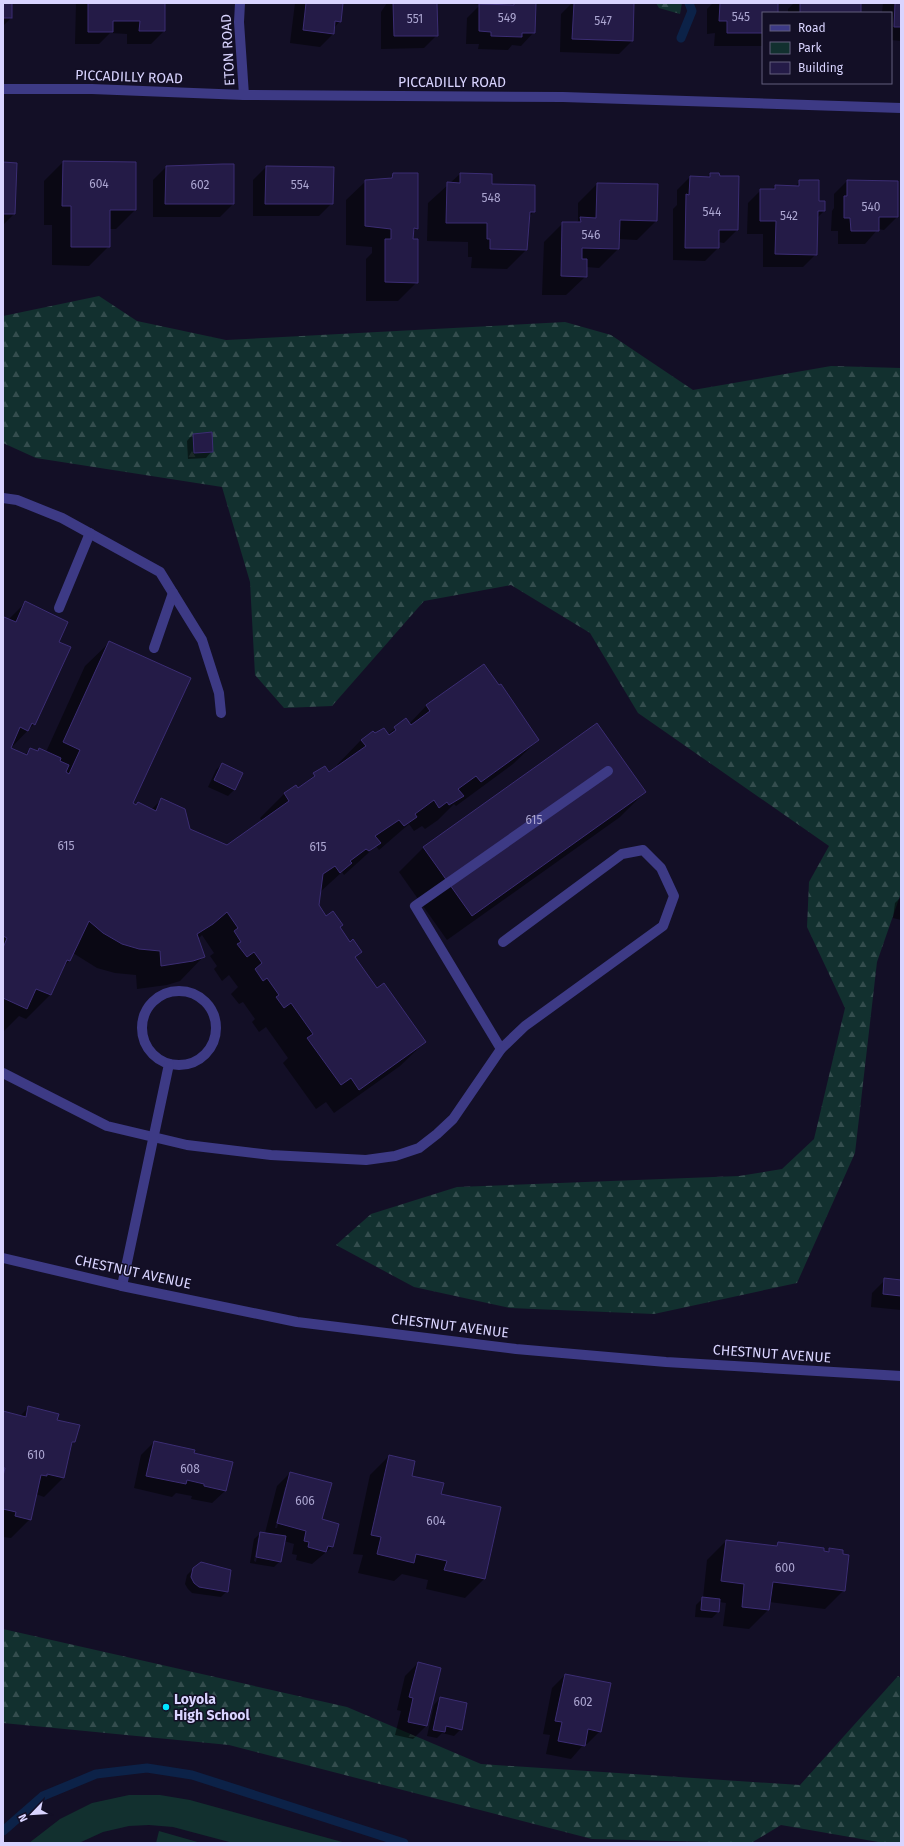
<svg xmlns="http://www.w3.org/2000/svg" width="904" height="1846" viewBox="0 0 904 1846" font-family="'Fira Sans',sans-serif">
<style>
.green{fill:#12302f}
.forest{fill:url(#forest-firs)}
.shadow{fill:#0007;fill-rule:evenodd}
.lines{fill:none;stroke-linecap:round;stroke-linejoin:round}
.stream{stroke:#0c2248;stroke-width:9}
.building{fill:#241b47;stroke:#3b2d73}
.service{stroke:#3d3a85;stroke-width:10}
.minor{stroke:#3d3a85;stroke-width:10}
.poi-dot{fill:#00e5ff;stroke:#130f26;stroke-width:1.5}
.labels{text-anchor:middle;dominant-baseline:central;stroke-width:3;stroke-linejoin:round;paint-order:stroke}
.number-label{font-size:12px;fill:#aca6d1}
.street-label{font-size:14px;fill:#d9d4ff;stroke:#130f26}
.poi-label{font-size:14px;font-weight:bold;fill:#d9d4ff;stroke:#130f26;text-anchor:start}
</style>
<defs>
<pattern id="forest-firs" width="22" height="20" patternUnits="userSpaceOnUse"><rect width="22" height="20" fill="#12302f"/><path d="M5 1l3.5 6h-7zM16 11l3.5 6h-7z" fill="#344d4e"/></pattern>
</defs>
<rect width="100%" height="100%" fill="#130f26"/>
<g class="green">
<polygon points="129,1795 160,1795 190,1800 346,1843 233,1843 173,1827 149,1825 129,1826 103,1832 79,1843 29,1843 60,1819 92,1803"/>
<polygon points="159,1831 201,1843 156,1843"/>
</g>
<g class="forest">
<polygon points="656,3 682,3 680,14 659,8"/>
<polygon points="99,296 137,321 226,340 565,322 611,335 693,390 831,366 901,368 901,893 877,962 855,1153 797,1283 654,1314 510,1308 414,1287 336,1245 371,1214 457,1187 739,1176 782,1169 814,1139 845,1008 807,927 809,882 829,846 638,713 590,633 511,585 424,601 332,706 284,708 255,675 250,582 222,487 36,458 3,443 3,316"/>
<polygon points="3,1629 347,1707 481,1764 800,1785 898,1676 901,1678 901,1843 884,1843 781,1825 751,1843 592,1839 229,1745 3,1723"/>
</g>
<g class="shadow">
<polygon points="3,3 11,3 11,18 3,26"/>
<polygon points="76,3 164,3 164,31 151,44 127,44 127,34 110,33 99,44 75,44"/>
<polygon points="295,3 342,3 340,21 334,28 333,34 320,47 290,43"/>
<polygon points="387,3 436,3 437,35 424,48 381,49 381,12"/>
<polygon points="504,3 535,3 534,32 521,46 512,45 508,50 478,49 479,44 466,44 467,18 480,5 502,6"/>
<polygon points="572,3 633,3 632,41 619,54 560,52 561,14"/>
<polygon points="713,3 777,3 777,13 763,13 763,46 714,46 715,33 707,34 707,9"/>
<polygon points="794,3 860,3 860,13 788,13 788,9"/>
<polygon points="883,3 901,3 901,41 891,40 891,13 882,13"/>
<polygon points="63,162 135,210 116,229 109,229 109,246 89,266 52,265 52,225 44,225 44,181"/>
<polygon points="3,163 14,214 3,225"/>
<polygon points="166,167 233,204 220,217 153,217 153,180"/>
<polygon points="266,167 332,203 319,216 253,216 253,180"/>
<polygon points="393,174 417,228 413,232 412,239 417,282 398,301 366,301 366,259 372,253 372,247 346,245 346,200 366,181 388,180"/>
<polygon points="460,174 491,185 534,211 529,217 526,250 507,269 471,268 472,257 468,257 468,242 427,241 428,203"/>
<polygon points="710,174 719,174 737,230 724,243 718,242 718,248 705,261 673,260 673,209 677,205 677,190 690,177 706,178"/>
<polygon points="800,181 818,202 824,211 817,218 816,254 803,267 763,267 763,234 747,234 748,203 761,190 771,190 775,186 795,187"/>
<polygon points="847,181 897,217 884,230 878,229 865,244 838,244 838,231 831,231 832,211 834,208 834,194"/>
<polygon points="597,184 656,221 637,240 619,239 618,249 599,268 586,267 586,276 566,295 542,295 544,242 563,223 576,223 578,221 578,203"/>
<polygon points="193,434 212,451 206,458 188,459 187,441"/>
<polygon points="25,603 58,642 34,724 10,749 24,755 31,749 37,752 39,749 46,752 85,666 110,642 132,803 151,810 162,799 189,830 227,846 262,821 260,818 284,794 296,786 298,789 324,767 329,773 338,766 337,765 361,740 375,735 387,735 406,720 409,724 426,706 484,665 538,740 513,764 456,806 454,804 438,820 425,829 422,826 414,831 409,824 379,850 376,846 344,875 342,872 319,893 318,905 326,917 339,927 350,943 361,952 354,958 376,989 425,1042 400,1066 334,1113 326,1102 316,1109 283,1063 288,1058 266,1027 259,1032 252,1022 255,1019 243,1002 239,1004 231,994 238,987 229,975 222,981 214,969 217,966 210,956 214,953 202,935 198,939 204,956 180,981 167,985 137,989 136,975 115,973 97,968 73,953 69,961 63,967 50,995 26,1019 19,1016 3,1032 3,620 4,618 8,620"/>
<polygon points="596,725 645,792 620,817 447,940 399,872 423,848"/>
<polygon points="222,764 235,789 228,796 208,787 216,770"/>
<polygon points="901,897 901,920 893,918 895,903"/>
<polygon points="885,1280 901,1281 901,1310 871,1307 872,1293"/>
<polygon points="28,1408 56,1420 74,1441 71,1445 63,1478 44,1497 36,1494 30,1519 11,1538 3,1537 3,1412 20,1416"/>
<polygon points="154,1442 193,1454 226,1490 212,1503 191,1499 192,1496 176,1493 172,1497 134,1488 141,1455"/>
<polygon points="389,1456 410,1476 484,1579 465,1598 426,1589 428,1580 402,1574 394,1581 358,1573 363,1555 353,1554 370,1475"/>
<path d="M290 1473 321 1520 332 1547 312 1564 296 1560 297 1555 292 1554 294 1544 284 1541 280 1561 274 1567 250 1563 254 1539 261 1533H265L277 1486ZM285 1487H287L277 1528H275ZM258 1538H260L256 1562 254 1561Z"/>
<polygon points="726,1541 775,1547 778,1543 826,1553 830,1550 841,1555 844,1590 825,1609 769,1602 768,1610 749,1629 723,1626 726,1603 719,1602 718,1612 712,1618 695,1617 696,1605 703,1598 707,1560"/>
<polygon points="194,1568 227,1591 221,1597 192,1593 188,1589 185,1584 187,1575"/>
<polygon points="418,1663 440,1669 426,1726 413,1739 395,1735 401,1711 397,1710 405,1676"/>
<polygon points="565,1675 600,1731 587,1744 584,1744 571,1759 546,1754 550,1735 543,1734 552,1688"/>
<polygon points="440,1698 461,1729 454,1736 442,1733 437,1738 427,1736 434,1705"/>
</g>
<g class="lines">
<g class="stream">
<polyline points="681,38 692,11 689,3"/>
<polyline points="3,1831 43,1796 96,1774 147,1768 192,1775 404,1843"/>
</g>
</g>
<g class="building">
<rect x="3" y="3" width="9" height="15"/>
<polygon points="88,3 165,3 165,31 139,31 140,21 113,21 113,32 88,32"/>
<polygon points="306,3 343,3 341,22 335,21 334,34 303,30"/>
<polygon points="393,3 437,3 438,36 394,36"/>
<polygon points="514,3 536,3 535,33 522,33 522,37 491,36 491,32 479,31 479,4 514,5"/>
<polygon points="574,3 634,3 633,41 572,39"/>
<polygon points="720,3 778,3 778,13 763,13 763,33 727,33 727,21 719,21"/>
<rect x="800" y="3" width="61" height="10"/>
<polygon points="895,3 901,3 901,27 894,27"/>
<polygon points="63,161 136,162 136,210 110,210 110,247 71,247 71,206 62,206"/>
<polygon points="3,162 17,163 15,214 3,214"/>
<polygon points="223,164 234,164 234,204 165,204 166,166"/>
<polygon points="266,166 334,167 333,204 265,204"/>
<polygon points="393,173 418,173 418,229 414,228 413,239 418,239 418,283 385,282 385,239 391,239 391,229 365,226 365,180 392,178"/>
<polygon points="460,173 492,174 492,184 535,185 535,212 530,212 527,250 490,249 490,239 487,239 487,223 446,223 447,182 460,183"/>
<polygon points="710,173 719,173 720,176 739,176 738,230 719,230 719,248 685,248 686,194 689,195 690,176 710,177"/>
<polygon points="799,180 819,180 819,201 825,201 825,211 818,211 817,255 775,254 776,221 760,221 760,189 775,189 775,185 799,186"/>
<polygon points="847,180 898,181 898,217 879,217 879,231 851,231 850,218 844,218 844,196 847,196"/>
<polygon points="597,183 658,184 657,221 620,220 619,249 582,248 582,259 587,259 587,277 561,276 562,222 581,222 580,217 596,218"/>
<polygon points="212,432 213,452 194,453 193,434"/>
<polygon points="25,601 68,622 59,642 71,647 35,725 32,723 28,731 20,727 11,748 27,755 30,748 38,751 39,748 61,758 60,761 69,765 66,772 69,774 80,750 63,742 109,641 191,678 133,803 136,805 138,802 156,811 161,798 185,809 190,829 227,845 289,801 284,793 296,785 298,788 315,776 313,773 325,766 329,772 366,746 361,740 373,731 375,733 384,728 389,735 396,730 394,727 406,718 411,725 430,711 426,705 484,664 499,685 501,684 539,740 481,782 476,776 458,789 464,796 449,805 447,802 439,808 434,800 415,814 417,817 404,826 399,820 375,836 381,843 369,851 366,849 350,861 352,863 340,873 335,866 323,874 319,905 326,916 333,911 343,925 340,927 350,942 353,939 362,952 355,957 377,988 384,983 426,1042 359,1090 351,1078 341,1085 307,1038 313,1034 291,1003 284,1008 276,997 279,995 267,978 263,981 255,969 262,963 254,952 247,957 237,944 241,942 234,931 238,928 227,912 213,924 197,934 205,957 193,961 161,966 160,951 139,949 122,944 103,933 89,921 70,961 67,960 51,995 36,989 27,1009 3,998 3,948 7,938 3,936 3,620 4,617 16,622"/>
<polygon points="597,723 646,792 472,916 423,847"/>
<polygon points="222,763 243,773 235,790 214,780"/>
<polygon points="884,1278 901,1280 901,1296 883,1294"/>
<polygon points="28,1406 59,1414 57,1420 80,1425 75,1442 72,1442 64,1478 47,1474 47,1476 41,1475 31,1520 15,1516 16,1512 3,1509 3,1476 5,1468 3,1468 3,1411 26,1417"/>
<polygon points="154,1441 195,1450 194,1453 233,1462 226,1491 204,1486 204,1484 187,1480 186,1484 146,1476"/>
<polygon points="389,1455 415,1461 412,1476 444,1483 441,1494 501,1507 485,1579 444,1570 447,1561 416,1554 414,1563 377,1554 381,1537 371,1535"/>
<polygon points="290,1472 332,1483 322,1519 339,1524 333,1547 328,1546 326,1552 308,1547 309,1542 304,1541 306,1531 277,1523"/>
<polygon points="260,1532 286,1536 281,1562 256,1557"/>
<polygon points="726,1540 777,1546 778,1542 824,1548 824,1551 829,1552 829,1548 843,1550 843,1554 849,1555 845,1591 773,1582 769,1610 742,1607 744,1584 721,1581"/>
<polygon points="201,1562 231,1570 228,1592 199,1587 194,1583 191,1577 193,1568"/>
<polygon points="702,1597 720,1599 719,1612 701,1610"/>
<polygon points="418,1662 441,1668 427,1726 408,1722 413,1698 409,1697"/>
<polygon points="565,1674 611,1683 601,1732 588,1729 585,1746 558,1741 562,1722 555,1721"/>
<polygon points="440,1697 467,1703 462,1730 446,1726 445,1732 433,1730"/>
</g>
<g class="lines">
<g class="service">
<polyline points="3,498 17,500 62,518 160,572 202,640 219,693 221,713"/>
<polyline points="59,608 90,533"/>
<polyline points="154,648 173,593"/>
<circle cx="179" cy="1028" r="37"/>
<polyline points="501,1049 415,906 608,771"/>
<polyline points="3,1073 107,1126 187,1145 271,1155 366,1160 395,1156 419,1148 437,1134 453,1119 501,1049 525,1026 663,926 674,896 661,868 643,850 622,854 503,942"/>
<polyline points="122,1286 169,1064"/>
</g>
<g class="minor">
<polyline points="240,3 239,22 244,95"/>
<polyline points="3,89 92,89 244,95 563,97 901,108"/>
<polyline points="3,1258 122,1286 297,1322 516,1349 666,1362 901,1376"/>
</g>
</g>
<circle class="poi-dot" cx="166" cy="1707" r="4"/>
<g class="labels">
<g class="number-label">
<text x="741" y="17">545</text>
<text x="507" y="18">549</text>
<text x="415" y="19">551</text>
<text x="603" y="21">547</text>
<text x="99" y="184">604</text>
<text x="200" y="185">602</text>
<text x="300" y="185">554</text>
<text x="491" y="198">548</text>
<text x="871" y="207">540</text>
<text x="712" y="212">544</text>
<text x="789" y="216">542</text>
<text x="591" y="235">546</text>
<text x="534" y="820">615</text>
<text x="66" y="846">615</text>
<text x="318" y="847">615</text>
<text x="36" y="1455">610</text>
<text x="190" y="1469">608</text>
<text x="305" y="1501">606</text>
<text x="436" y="1521">604</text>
<text x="785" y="1568">600</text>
<text x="583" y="1702">602</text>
</g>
<g class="street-label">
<text transform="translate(228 50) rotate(-93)">ETON ROAD</text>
<text transform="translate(129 77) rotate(2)">PICCADILLY ROAD</text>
<text x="452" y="82">PICCADILLY ROAD</text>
<text transform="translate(133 1272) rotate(12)">CHESTNUT AVENUE</text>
<text transform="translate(450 1326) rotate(7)">CHESTNUT AVENUE</text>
<text transform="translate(772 1354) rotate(4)">CHESTNUT AVENUE</text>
</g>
<g class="poi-label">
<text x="174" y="1699">Loyola<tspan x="174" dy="16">High School</tspan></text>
</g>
</g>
<rect width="904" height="1846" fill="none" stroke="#d9d4ff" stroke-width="8"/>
<rect x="762" y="12" width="130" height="72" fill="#130f26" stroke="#625e7d"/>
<rect x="770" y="25" width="20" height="6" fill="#3d3a85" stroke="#625e7d"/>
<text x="798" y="32" font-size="12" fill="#d9d4ff">Road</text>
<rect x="770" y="42" width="20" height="12" fill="#12302f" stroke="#625e7d"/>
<text x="798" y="52" font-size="12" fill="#d9d4ff">Park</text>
<rect x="770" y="62" width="20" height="12" fill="#241b47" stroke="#625e7d"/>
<text x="798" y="72" font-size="12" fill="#d9d4ff">Building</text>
<g transform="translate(32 1814) rotate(245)" stroke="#130f26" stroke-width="3" paint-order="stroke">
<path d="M0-3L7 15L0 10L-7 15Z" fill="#d9d4ff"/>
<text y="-6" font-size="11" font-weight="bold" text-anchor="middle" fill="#d9d4ff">N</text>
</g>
</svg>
